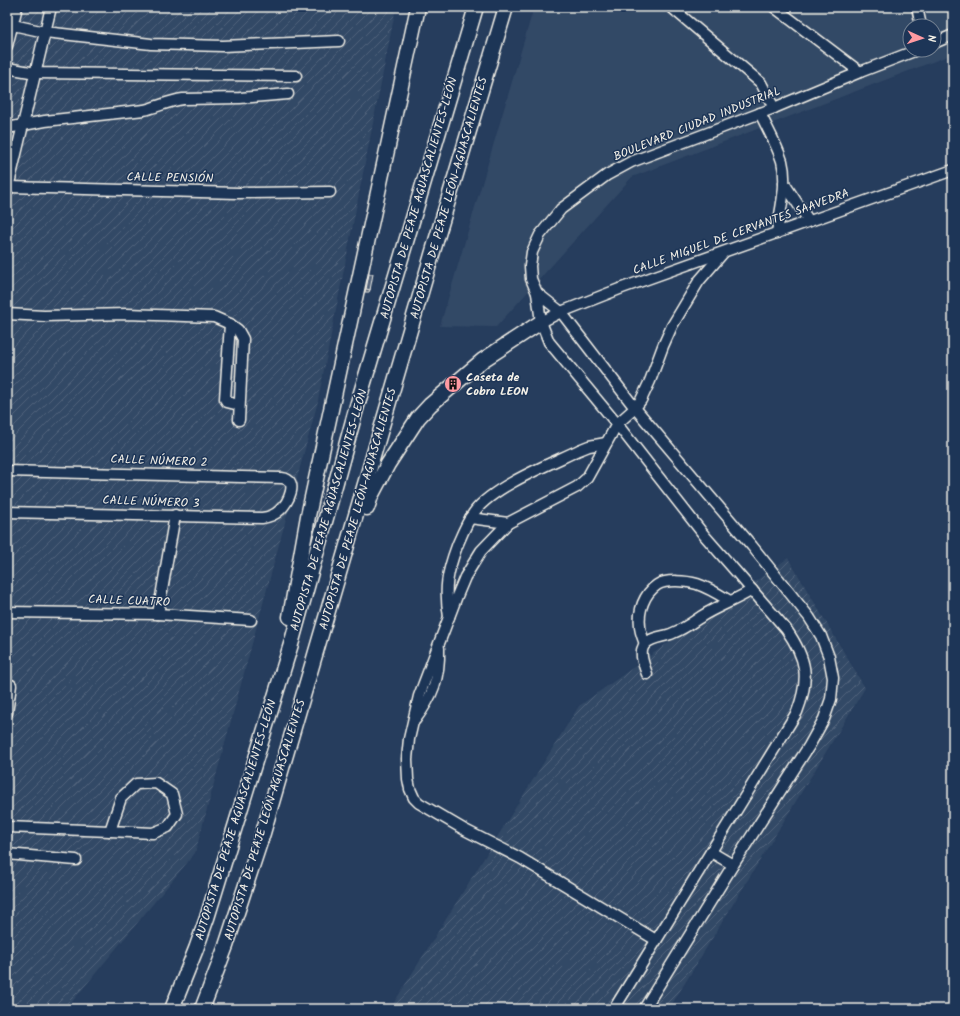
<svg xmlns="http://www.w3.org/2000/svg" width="960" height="1016" viewBox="0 0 960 1016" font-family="Kalam,sans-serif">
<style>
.built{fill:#334966;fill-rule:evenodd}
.industrial{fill:url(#industrial-furrows)}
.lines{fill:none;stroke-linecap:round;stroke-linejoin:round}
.minor-casing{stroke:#f4f1e8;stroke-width:13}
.highway-casing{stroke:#f4f1e8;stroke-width:17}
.minor{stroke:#1d3557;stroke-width:10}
.highway{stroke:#1d3557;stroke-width:14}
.wall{fill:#47566a;stroke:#f4f1e8}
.building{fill:#52647b;stroke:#f4f1e8}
.labels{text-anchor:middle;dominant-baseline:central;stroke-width:3;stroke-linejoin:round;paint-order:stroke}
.street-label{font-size:12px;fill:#f4f1e8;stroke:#1d3557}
.poi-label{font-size:12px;font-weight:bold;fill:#f4f1e8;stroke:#1d3557;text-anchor:start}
</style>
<defs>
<pattern id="industrial-furrows" width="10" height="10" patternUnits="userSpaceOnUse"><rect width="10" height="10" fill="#334966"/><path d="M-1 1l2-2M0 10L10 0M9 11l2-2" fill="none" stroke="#51647c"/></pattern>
</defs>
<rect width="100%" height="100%" fill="#263d5d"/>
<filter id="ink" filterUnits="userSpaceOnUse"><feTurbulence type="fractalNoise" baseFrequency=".025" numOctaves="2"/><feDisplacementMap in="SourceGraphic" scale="8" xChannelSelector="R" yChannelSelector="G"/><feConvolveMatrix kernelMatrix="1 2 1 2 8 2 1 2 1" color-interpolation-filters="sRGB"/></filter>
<g filter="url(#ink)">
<path class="built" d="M534 7H953V54L632 177 496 327 440 326ZM910 26H934V50H910Z"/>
<g class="industrial">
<polygon points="7,7 396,7 317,405 195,853 66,1009 7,1009"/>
<polygon points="788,558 865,688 669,1009 390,1009 579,706"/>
</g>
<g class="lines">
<g class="minor-casing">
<g id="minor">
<polyline points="671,7 761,83 774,108"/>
<polyline points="774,7 860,72"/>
<polyline points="917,7 921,26"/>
<polyline points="13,25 45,32 151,44 223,46 339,41"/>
<polyline points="934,43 953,35"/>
<polyline points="7,46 17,7"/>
<polyline points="7,68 36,73 296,76"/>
<path d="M760 113C767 128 777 145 782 161 788 184 780 210 777 233"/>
<path d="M7 128 45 121 144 110C157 107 169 101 183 99L240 98 288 94"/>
<polyline points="784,183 809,221"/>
<polyline points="9,187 238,193 330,192"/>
<polyline points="7,192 51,7"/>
<polyline points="537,293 561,312 635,408 752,546 809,617 821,636 829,657 833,678 831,699 824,719 809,746 733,865 644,1009"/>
<polyline points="7,314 44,316 127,314 214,317 230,324 238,330 243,339 239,420"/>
<polyline points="541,322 561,312 622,288 953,170"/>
<polyline points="230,324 225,399 227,402 239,405"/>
<path d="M7 471 282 478C300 480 288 503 280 510 275 515 269 517 262 518L7 512"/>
<polyline points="470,518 508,523"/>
<polyline points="7,612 158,614 251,620"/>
<polyline points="158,614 175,515"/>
<path d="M449 617C444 588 447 573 457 546 462 534 467 521 475 511 494 486 550 464 579 450L589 446 606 443"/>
<path d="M645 644C643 638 640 632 640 626 638 611 644 594 657 585 666 579 687 581 697 584 709 588 720 595 730 601"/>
<path d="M647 674C644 665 638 652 645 644 651 637 665 637 673 633 684 629 693 622 702 616 718 606 736 600 752 590"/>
<polyline points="7,713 11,685"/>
<path d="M415 720C433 696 440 678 439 648"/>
<polygon points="156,783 172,794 177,814 168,827 153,833 110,831 121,798 136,784"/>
<polyline points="7,827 110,831"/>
<polyline points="711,852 733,865"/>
<polyline points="7,854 76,860"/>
<polyline points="656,940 520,858 465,830 419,803 414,798 410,789 408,779 407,759 409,739 419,696 457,596 465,577 481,551 508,523 577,487 587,478 617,424 635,408 641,400 650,381 663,346 672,326 699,281 723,253"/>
<path d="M614 1009 797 712C810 678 807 659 786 629L704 535 617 424 549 342 541 322 537 293 531 279 530 266 532 252 540 235 561 209 607 175 631 162 774 108 860 72 917 50"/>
</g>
</g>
<g class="highway-casing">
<g id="highway">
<polyline points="367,508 371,496 388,464 418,418 430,405 483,360 541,322"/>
<polyline points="290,617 308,516 418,7"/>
<polyline points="172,1009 196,949 207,918 292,641 357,406 476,7"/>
<polyline points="202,1009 226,946 263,833 436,241 506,7"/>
</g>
</g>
<use href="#minor" class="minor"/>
<use href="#highway" class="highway"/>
</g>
<polygon class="wall" points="369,274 370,290 369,292 365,292"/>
<polygon class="building" points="369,274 373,274 370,290 366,289"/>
</g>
<defs>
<g id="building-disc" transform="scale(0.9)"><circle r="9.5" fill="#ff9aa2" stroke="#1d3557"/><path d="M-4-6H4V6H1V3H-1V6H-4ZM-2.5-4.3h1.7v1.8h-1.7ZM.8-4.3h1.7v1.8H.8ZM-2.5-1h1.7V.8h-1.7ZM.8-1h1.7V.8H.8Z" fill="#111"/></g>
</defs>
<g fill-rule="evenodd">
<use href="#building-disc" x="453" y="384"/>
</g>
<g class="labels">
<g class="street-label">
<text transform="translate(697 124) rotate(-22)">BOULEVARD CIUDAD INDUSTRIAL</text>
<text transform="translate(170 178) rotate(1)">CALLE PENSIÓN</text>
<text transform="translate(419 198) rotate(-74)">AUTOPISTA DE PEAJE AGUASCALIENTES-LEÓN</text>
<text transform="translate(449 198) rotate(-74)">AUTOPISTA DE PEAJE LEÓN-AGUASCALIENTES</text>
<text transform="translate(741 232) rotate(-20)">CALLE MIGUEL DE CERVANTES SAAVEDRA</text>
<text transform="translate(159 461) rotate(2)">CALLE NÚMERO 2</text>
<text transform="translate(151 502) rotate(2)">CALLE NÚMERO 3</text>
<text transform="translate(358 509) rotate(-74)">AUTOPISTA DE PEAJE LEÓN-AGUASCALIENTES</text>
<text transform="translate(329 510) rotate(-74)">AUTOPISTA DE PEAJE AGUASCALIENTES-LEÓN</text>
<text transform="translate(129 601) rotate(2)">CALLE CUATRO</text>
<text transform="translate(236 820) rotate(-73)">AUTOPISTA DE PEAJE AGUASCALIENTES-LEÓN</text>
<text transform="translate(265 820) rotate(-73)">AUTOPISTA DE PEAJE LEÓN-AGUASCALIENTES</text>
</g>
<g class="poi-label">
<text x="466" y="377">Caseta de<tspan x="466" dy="14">Cobro LEON</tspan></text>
</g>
</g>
<rect width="960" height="1016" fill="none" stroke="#1d3557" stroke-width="24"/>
<rect x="12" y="12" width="936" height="992" fill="none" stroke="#f4f1e8" stroke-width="1.5" filter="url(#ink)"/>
<g transform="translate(922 38) rotate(93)"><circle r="19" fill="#1d3557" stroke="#738091"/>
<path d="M0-3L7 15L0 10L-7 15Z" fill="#ff9aa2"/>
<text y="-6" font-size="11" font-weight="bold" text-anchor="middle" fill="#f4f1e8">N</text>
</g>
</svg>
